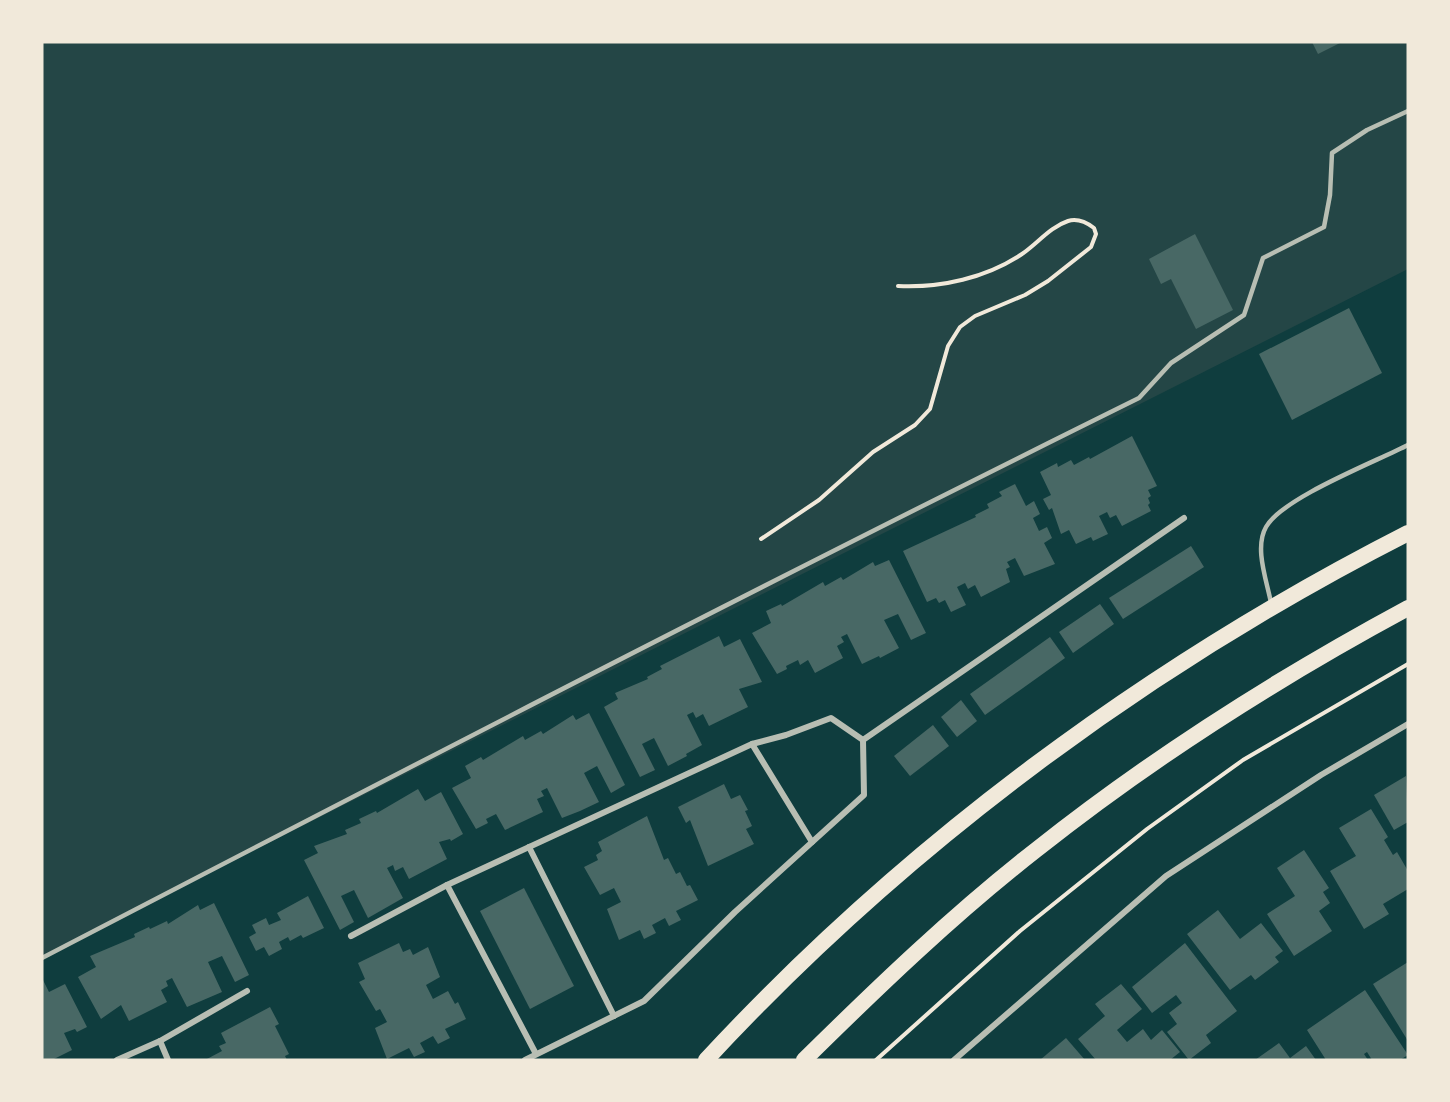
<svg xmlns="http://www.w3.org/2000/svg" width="1450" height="1102" viewBox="0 0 1450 1102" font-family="'Asap Condensed',sans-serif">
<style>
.green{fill:#244646}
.building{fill:#486865}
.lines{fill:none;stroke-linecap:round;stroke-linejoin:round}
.path{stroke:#f1e9da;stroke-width:4}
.service{stroke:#b8beb3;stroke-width:4.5}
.minor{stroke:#b8beb3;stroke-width:6}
.trunk{stroke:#f1e9da;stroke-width:16}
</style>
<rect width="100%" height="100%" fill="#0f3d3e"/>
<polygon class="green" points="42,42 1408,42 1408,269 42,957"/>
<g class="building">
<polygon points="1312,42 1342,42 1318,54"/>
<polygon points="1195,234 1233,310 1196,329 1171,279 1161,284 1149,259"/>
<polygon points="1349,308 1382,373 1292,420 1259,354"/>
<polygon points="1132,436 1157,486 1148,490 1151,496 1148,498 1150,503 1148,505 1151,511 1122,526 1116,515 1110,518 1107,512 1099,516 1108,534 1093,541 1091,537 1076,544 1069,530 1061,534 1052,508 1049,510 1043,499 1051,495 1040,472 1057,463 1058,467 1071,460 1074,465 1089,457 1090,459"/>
<polygon points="1015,484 1026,506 1034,501 1040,514 1033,518 1039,531 1047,527 1052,538 1044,543 1055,564 1024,576 1015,558 1007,562 1010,567 1006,569 1010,582 981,597 975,585 968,589 965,583 957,587 966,605 951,612 945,600 939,603 936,598 927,602 903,551 976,517 975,515 989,508 987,504 1002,496 999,492"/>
<polygon points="1191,546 1204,567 1123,619 1109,598"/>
<polygon points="889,560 926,633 911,640 898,614 884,620 899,648 880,658 879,656 862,664 847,634 841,637 844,642 837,646 843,658 815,673 808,660 800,665 798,660 786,666 787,669 777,674 752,633 771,623 766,611 781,604 782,606 823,582 825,586 841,577 843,580 873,562 875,566"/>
<polygon points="1100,604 1114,624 1073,653 1059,632"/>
<polygon points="719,636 724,647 740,639 762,682 739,689 748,707 709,726 703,714 696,718 693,712 687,715 702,745 686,754 687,756 668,766 654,738 642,744 655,770 640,777 604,707 618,699 615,693 648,679 647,677 662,669 660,666"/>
<polygon points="1050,637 1065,658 985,715 970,694"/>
<polygon points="961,700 977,721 957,737 941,717"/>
<polygon points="589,713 625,785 611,793 597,766 584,773 599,802 580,811 562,818 547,788 541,791 544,796 537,799 543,812 505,830 496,814 486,819 488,823 476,829 452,788 471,778 465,766 481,757 483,760 523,736 525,740 541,731 543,734 573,715 576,720"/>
<polygon points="933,725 949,746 910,776 894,756"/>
<polygon points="1406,776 1408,822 1394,830 1374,795"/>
<polygon points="724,784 731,799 740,795 748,810 745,811 752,826 746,829 754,844 708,866 690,820 686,823 678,807"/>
<polygon points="418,789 425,801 441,792 463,834 451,841 450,839 439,842 447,859 409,879 403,867 395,871 393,865 387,868 403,898 368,918 354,890 341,896 354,922 340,930 304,860 318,853 314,846 347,834 345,830 361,823 359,819 376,811 377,813"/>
<polygon points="1371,809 1388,837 1384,840 1393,855 1397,852 1408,871 1408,889 1383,904 1389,914 1364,929 1330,871 1356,856 1339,828"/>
<polygon points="647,816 664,860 668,858 676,874 680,872 687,886 690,885 698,900 676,911 681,920 669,926 665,918 652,925 656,933 644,939 640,930 619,940 607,909 621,902 614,888 600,895 584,867 598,860 596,855 602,851 598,842"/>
<polygon points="1304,850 1329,888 1323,892 1330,903 1319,911 1332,931 1294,956 1267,914 1295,896 1277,868"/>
<polygon points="524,888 574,986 530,1009 480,911"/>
<polygon points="308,896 324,928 303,938 301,935 290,941 288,937 279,942 282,949 269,956 264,947 256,951 249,937 256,933 252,925 266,918 269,925 281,920 277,913"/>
<polygon points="214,903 249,975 235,982 222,956 208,962 222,992 187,1007 172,978 166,981 168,986 161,990 167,1002 129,1021 121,1005 101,1019 78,977 96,967 90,956 135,937 134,934 149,927 150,929 167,921 168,924 198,905 200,910"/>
<polygon points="1218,910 1240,939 1261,923 1283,951 1275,957 1279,962 1255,980 1251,975 1230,990 1187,934"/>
<polygon points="399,943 403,952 410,949 413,955 428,947 440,977 426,985 433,999 448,991 455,1004 458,1002 466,1019 445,1029 450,1038 438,1044 433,1036 420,1043 425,1052 414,1057 409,1048 387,1059 375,1028 387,1022 380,1009 376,1011 359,982 365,979 358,963"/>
<polygon points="1185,943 1237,1011 1206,1035 1211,1043 1189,1060 1167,1032 1177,1024 1169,1013 1182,1003 1176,995 1152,1013 1132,987"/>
<polygon points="1408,962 1408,1041 1373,984"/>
<polygon points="42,978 49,992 65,984 87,1027 77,1032 75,1029 64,1033 72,1050 52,1060 42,1060"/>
<polygon points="1121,984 1142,1009 1117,1030 1127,1042 1143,1029 1151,1040 1162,1030 1180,1052 1170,1060 1096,1060 1078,1039 1105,1016 1095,1004"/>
<polygon points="1365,990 1408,1055 1400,1060 1372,1060 1367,1052 1364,1054 1368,1060 1326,1060 1307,1030"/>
<polygon points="270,1007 279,1024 275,1026 289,1054 285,1056 287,1060 205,1060 222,1051 219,1046 226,1043 221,1033"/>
<polygon points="1066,1038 1085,1060 1040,1060"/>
<polygon points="1279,1043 1290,1058 1306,1046 1316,1060 1255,1060"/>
</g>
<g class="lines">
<g class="path">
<path d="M761 539 819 500 873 452 915 425 930 409 948 346 960 327 975 316 1025 295 1048 281 1091 247 1096 234 1094 228C1086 222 1078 218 1068 221 1050 227 1038 243 1022 254 986 278 941 288 898 286"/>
<polyline points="876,1060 1020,931 1147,829 1243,760 1408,664"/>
</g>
<g class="service">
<path d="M1271 603C1267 581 1254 548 1266 527 1282 498 1375 462 1408 445"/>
<path d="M42 958C406 769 771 580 1139 398L1171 363 1244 315 1263 258 1324 227 1330 195 1332 153 1367 130 1408 111"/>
</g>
<g class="minor">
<polyline points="752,744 812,842"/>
<polyline points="529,847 614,1016"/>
<polyline points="447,885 536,1054"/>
<polyline points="351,936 447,885 752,744 786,735 831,718 863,740 1184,518"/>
<polyline points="160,1041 168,1060"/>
<polyline points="117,1060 160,1041 247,991"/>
<polyline points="525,1060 644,1001 735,912 864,795 863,740"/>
<polyline points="954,1060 1166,876 1321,775 1408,724"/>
</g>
<g class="trunk">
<path d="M706 1060C905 845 1147 666 1408 533"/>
<path d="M804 1060C878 987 954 914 1036 850 1152 758 1278 678 1408 608"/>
</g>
</g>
<rect width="1450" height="1102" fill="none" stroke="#f1e9da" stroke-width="87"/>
</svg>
